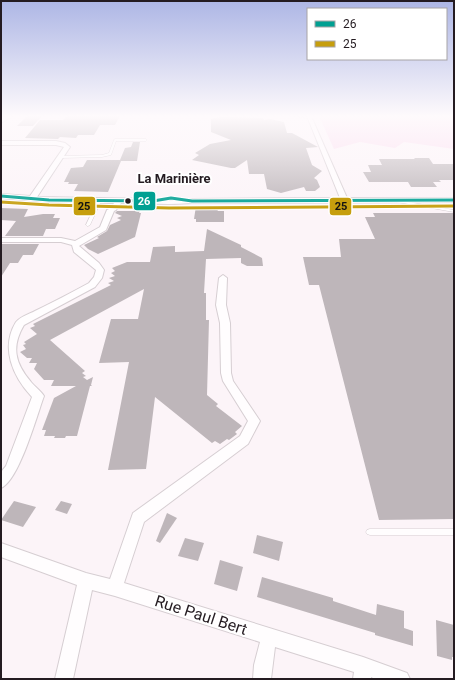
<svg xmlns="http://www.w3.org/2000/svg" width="455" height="680" viewBox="0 0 455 680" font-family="Roboto,sans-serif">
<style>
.green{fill:#fadaee}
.building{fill:#beb6ba}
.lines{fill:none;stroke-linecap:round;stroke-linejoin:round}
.lane-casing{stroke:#d6ced2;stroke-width:1}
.street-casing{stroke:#d6ced2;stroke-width:2}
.secondary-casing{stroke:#d6ced2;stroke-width:2}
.lane{fill:#fffdfe;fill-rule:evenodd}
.street{fill:#fffdfe;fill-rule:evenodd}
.secondary{fill:#fffdfe;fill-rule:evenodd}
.bus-1-casing{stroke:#fff;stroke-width:5}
.bus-2-casing{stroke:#fff;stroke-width:5}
.bus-1{stroke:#00a092;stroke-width:3}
.bus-2{stroke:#c69e0d;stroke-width:3}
.bus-dot{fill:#241b21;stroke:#fff;stroke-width:1.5}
.labels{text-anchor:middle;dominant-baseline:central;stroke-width:4;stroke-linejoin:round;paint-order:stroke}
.far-quarter-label{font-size:13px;font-weight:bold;fill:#241b21;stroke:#fff}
.near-street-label{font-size:16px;fill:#241b21;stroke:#fff}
.line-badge{stroke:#fff;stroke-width:1.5}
.badge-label{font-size:11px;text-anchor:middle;font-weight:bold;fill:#fff}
.pale-badge-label{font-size:11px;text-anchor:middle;font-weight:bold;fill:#111}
</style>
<rect width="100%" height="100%" fill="#fcf4f8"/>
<polygon class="green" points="319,116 454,116 454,149 404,142 395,148 360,142 334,149"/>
<g class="building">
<polygon points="27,116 42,116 33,126 17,126"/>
<polygon points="67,116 120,116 115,125 100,125 94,135 78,135 76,138 60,137 58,139 25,138 40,120 63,120"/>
<polygon points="220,117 263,118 264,120 270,119 284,122 287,133 292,133 318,147 306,148 312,165 322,171 314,178 317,180 320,187 315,191 306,191 304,187 281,193 267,189 264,174 249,174 247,160 235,168 231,168 192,160 199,155 195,153 210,144 231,140 211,132 211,119"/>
<polygon points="133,142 140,142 137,161 121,161 108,192 74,191 78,184 68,184 69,182 64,182 71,168 83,167 87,160 120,160 125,148 131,147"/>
<polygon points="414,158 429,158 433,164 454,164 454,180 439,180 441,182 433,182 437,187 411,187 408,182 369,182 363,172 371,172 368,165 382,165 379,159 415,159"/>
<polygon points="196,206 206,206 216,208 218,211 224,211 224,222 196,222 196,219 194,219"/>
<polygon points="1,208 28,209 24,217 43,214 55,214 53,218 60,218 55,229 46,229 43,236 5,236 16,221 1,220"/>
<polygon points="117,211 140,211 139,213 141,213 135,237 98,254 88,249 84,245 99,238 97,237 107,231 110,225 121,220 117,218 122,216 115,213"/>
<polygon points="373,213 454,213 454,519 379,520 319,285 309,285 303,257 341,257 339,239 375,239 365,217 375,217"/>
<polygon points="207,229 241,245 241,247 262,258 263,266 247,266 241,263 241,258 206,259 204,293 206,293 206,320 209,320 207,395 218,404 216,406 242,426 235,432 237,434 229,440 227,439 220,444 215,441 212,443 155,397 146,469 108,470 129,362 99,363 111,319 138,319 144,289 50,340 85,371 82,373 86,376 83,377 87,380 93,377 91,385 92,386 90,386 77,436 66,436 65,438 54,438 55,436 44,436 46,430 42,430 54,398 76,386 51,386 54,380 44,380 34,369 37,363 29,363 32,358 27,358 20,352 26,349 23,345 26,344 24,342 37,334 30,328 35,326 33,324 111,285 108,283 114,281 109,278 115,276 111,273 115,271 112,268 127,262 150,262 153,247 175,246 175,252 204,251"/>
<polygon points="1,244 39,244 33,255 23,255 18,263 10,263 1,277"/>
<polygon points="14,501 36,507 23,527 1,520"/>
<polygon points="61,501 72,504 67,514 55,510"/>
<polygon points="167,513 177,518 160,543 156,541"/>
<polygon points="257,535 283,542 279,561 253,553"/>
<polygon points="185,538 204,543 198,561 178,556"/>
<polygon points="220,560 243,567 237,591 214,584"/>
<polygon points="262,577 333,598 333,601 376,615 377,604 404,611 404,628 413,631 413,646 375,635 375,633 257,597"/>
<polygon points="436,620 454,625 454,657 452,657 452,660 437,656"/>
</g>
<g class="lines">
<g class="lane-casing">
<g id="lane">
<polygon points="292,116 299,116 311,117 310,118"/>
<polygon points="115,139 146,139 147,140 146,141 116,141 111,155 102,157 60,158 59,157 60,156 102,155 109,153 114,140"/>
<polygon points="98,200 101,201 90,225 88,226 87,226 86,225"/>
<polygon points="396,200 454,210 454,212 397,202 396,202"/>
<polygon points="370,529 454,529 454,535 370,535 367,534 366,532 367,530"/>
</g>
</g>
<g class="street-casing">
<g id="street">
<path d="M307 116H311L347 198H454V202L192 203C168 205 145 203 121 203L116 210 114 211 106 230 79 246 99 263 104 270 102 278 95 287 24 325C11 347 15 363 31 382 35 387 41 391 44 396 37 415 19 481 1 488V472L6 466 32 397C13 377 0 348 16 322 20 317 29 314 35 311 53 302 71 293 89 283L94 277 96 270 74 252 72 245 61 242H1V238H61L75 241 100 227 107 210 111 208 114 203 49 202 1 198V194L30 196 64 147 56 145H1V141H56L65 143 70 147 37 197 153 199 170 201 192 199 340 198Z"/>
<polygon points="223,275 227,278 226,305 230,323 231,373 233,381 260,421 248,444 144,522 124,583 363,657 407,673 410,679 375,679 371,677 371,679 353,679 354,672 275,647 271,679 253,679 254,665 260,642 115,596 92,590 73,679 55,679 77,585 1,557 1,543 86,573 110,579 133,513 240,436 248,421 223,381 221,373 220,323 216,305 219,278"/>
</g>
</g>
<g class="secondary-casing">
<polygon id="secondary" points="5,116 12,116 1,123 1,118"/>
</g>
<use href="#lane" class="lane"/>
<use href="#street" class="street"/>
<use href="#secondary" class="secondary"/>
<g class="bus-1-casing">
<polyline id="bus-1" points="1,196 49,200 153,201 171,198 192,201 454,200"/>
</g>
<g class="bus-2-casing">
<polyline id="bus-2" points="1,202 49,205 169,208 454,206"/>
</g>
<use href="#bus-1" class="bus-1"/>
<use href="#bus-2" class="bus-2"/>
</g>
<linearGradient id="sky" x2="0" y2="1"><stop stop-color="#adb6e5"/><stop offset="0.55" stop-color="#fefafc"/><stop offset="1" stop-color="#fefafc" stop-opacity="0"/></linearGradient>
<rect width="455" height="211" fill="url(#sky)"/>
<circle class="bus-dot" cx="128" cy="201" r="3.5"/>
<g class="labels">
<g class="far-quarter-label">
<text x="174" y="178">La Marinière</text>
</g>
<g class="near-street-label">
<text transform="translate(201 615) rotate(18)">Rue Paul Bert</text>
</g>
</g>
<g class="line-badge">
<rect x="133" y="191" width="23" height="20" rx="4" fill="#00a092"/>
<rect x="73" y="196" width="23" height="20" rx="4" fill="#c69e0d"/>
<rect x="329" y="197" width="23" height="19" rx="4" fill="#c69e0d"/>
</g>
<g class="badge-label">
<text x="144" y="205">26</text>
</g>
<g class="pale-badge-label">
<text x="84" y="210">25</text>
<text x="341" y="210">25</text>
</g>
<rect width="455" height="680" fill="none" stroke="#241b21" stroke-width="4"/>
<rect x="307" y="8" width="140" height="52" fill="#ffffff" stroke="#a7a4a6"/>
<rect x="315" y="21" width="20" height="6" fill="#00a092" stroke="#a7a4a6"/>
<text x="343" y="28" font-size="12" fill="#241b21">26</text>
<rect x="315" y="41" width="20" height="6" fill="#c69e0d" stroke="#a7a4a6"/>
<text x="343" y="48" font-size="12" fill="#241b21">25</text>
</svg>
